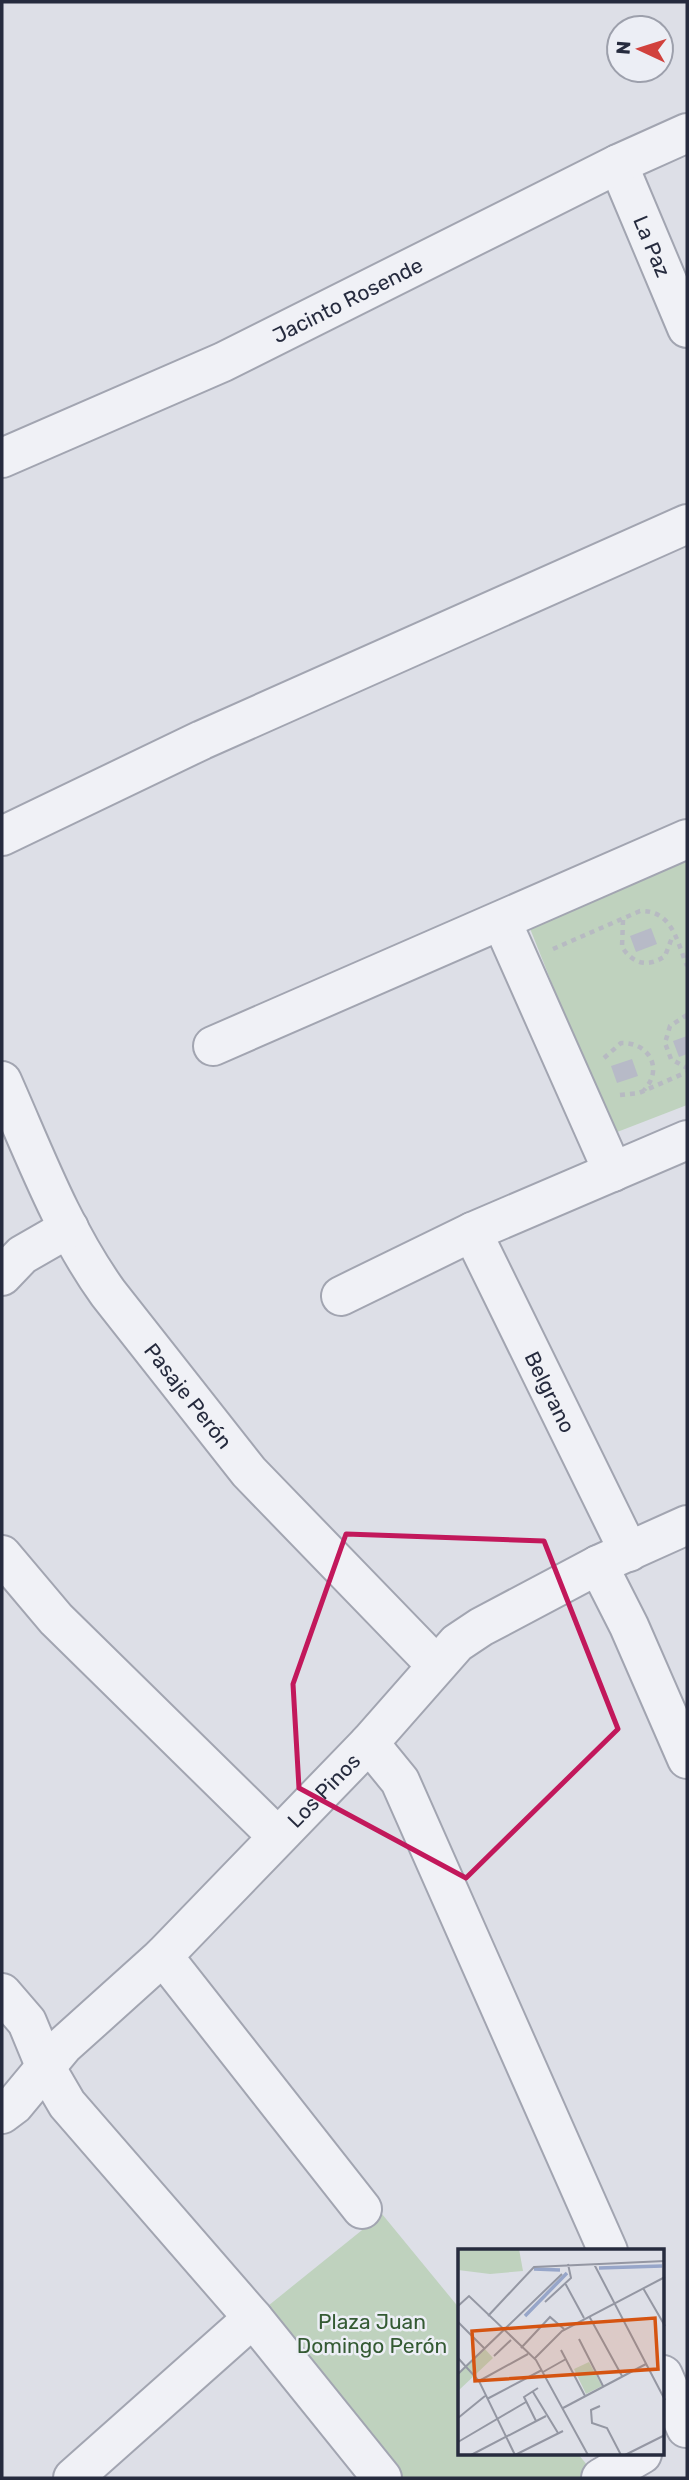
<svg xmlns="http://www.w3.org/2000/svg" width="689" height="2480" viewBox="0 0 689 2480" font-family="Rubik,sans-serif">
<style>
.green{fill:#bfd2be}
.building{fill:#b7bac7}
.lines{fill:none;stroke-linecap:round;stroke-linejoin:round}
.minor-casing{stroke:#a2a5b1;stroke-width:42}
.path{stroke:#b7bac2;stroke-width:4.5;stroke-dasharray:5 5;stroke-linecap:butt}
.minor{stroke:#f0f1f6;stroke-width:38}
.marked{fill:none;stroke:#c2185b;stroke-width:5;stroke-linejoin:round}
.labels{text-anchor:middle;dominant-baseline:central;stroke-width:5;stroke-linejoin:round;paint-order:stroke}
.street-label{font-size:21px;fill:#262b3e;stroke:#eceef5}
.park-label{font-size:21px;fill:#345a33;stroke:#eceef5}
.inset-river{fill:none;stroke:#97a6c9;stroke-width:3.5}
.inset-road{fill:none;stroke:#9497a3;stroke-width:2}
.view{fill:#d55411;fill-opacity:0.15;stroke:#d55411;stroke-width:3.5}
.inset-edge{fill:none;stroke:#262b3e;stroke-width:3.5}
</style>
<rect width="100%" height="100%" fill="#dddfe7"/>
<g class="green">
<polygon points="687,852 687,1105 612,1134 529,926"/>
<polygon points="382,2214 460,2309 460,2454 578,2454 598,2478 382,2478 253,2318"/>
</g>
<g class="building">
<polygon points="651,928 657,944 636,952 630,936"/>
<polygon points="687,1036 687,1054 679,1057 673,1041"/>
<polygon points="632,1059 638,1076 617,1083 611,1066"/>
</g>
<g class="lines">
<g class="minor-casing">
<g id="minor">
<path id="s1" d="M618 164 687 328"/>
<path id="s2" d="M2 458 223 362 618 164 687 133"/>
<polyline points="2,836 202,740 687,524"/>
<polyline points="502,922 613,1172"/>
<polyline points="213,1046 687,839"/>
<path id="s3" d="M2 1081C34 1153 62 1229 108 1293L249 1472 436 1665"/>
<path id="s4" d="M472 1232 629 1552"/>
<polyline points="2,1276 22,1255 69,1228"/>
<polyline points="341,1296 472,1232 687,1140"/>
<polyline points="2,1555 56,1619 276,1835"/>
<polyline points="598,1565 629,1626 687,1759"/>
<polyline points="369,1743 400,1781 608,2251"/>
<polyline points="163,1956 362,2209"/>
<polyline points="2,1993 27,2022 46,2068 67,2104 253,2318 382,2478"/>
<path id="s5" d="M2 2114 14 2105 63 2046 163 1956 369 1743 457 1643 481 1627 598 1565 687 1525"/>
<polyline points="663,2375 686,2428"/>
<polyline points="73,2478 253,2318"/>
<polyline points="601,2478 642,2454"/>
</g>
</g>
<g class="path">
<path d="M623 920 622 947C633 964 648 968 665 956L673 935"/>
<path d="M553 949 640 911C672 910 677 941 687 966"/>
<polyline points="687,1015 670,1026 665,1043 671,1059 687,1068"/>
<path d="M604 1058 621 1043C649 1042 664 1069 644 1090"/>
<polyline points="620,1095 639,1093 687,1072"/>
</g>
<use href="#minor" class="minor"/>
</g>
<path class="marked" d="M346 1534 544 1541 618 1729 466 1878 299 1788 293 1684Z"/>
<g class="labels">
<g class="street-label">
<text stroke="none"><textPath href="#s1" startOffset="89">La Paz</textPath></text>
<text stroke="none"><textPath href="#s2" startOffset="380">Jacinto Rosende</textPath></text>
<text stroke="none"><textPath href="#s4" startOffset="178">Belgrano</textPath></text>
<text stroke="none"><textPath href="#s3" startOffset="368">Pasaje Perón</textPath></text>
<text stroke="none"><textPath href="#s5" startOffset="457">Los Pinos</textPath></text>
</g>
<g class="park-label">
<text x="372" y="2321">Plaza Juan<tspan x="372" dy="24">Domingo Perón</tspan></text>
</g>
</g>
<g transform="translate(458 2249)">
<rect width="206" height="206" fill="#dddfe7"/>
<path d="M0 0H61L65 22 32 25 0 21ZM27 100 35 109 0 142V125ZM131 113 144 137 128 145 116 120Z" fill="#bfd2be"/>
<path class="inset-river" d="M141 19 204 17M76 20 102 21M67 67 109 24"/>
<path class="inset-road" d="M136 15 207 151M107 34 126 69M185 39 207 77M87 53 113 29 110 15M0 57 11 47 78 111 130 206M30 67 76 18 207 12M131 67 164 127M0 73 27 100M121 90 145 137M63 99 92 68 106 80M103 101 127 147M36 107 53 91M0 109 21 132 57 206M76 110 104 82 207 28M85 123 108 110M0 125 104 25M21 132 70 105M75 143 100 184M29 150 84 121M142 157 133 161 134 174 149 179 163 206M105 159 188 115M0 169 27 147M78 172 66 148 80 139M0 193 68 153M13 206 88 167M57 206 105 182M167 206 207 186"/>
<path class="view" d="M197 69 200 120 17 132 14 82Z"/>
<rect width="206" height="206" class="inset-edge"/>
</g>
<rect width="689" height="2480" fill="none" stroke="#262b3e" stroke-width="7"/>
<g transform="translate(640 49) rotate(274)"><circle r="33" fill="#eceef5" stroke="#9da0ac" stroke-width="2"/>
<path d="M0-5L12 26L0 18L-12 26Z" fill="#d1413d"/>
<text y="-10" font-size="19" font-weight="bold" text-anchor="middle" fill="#262b3e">N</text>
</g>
</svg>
